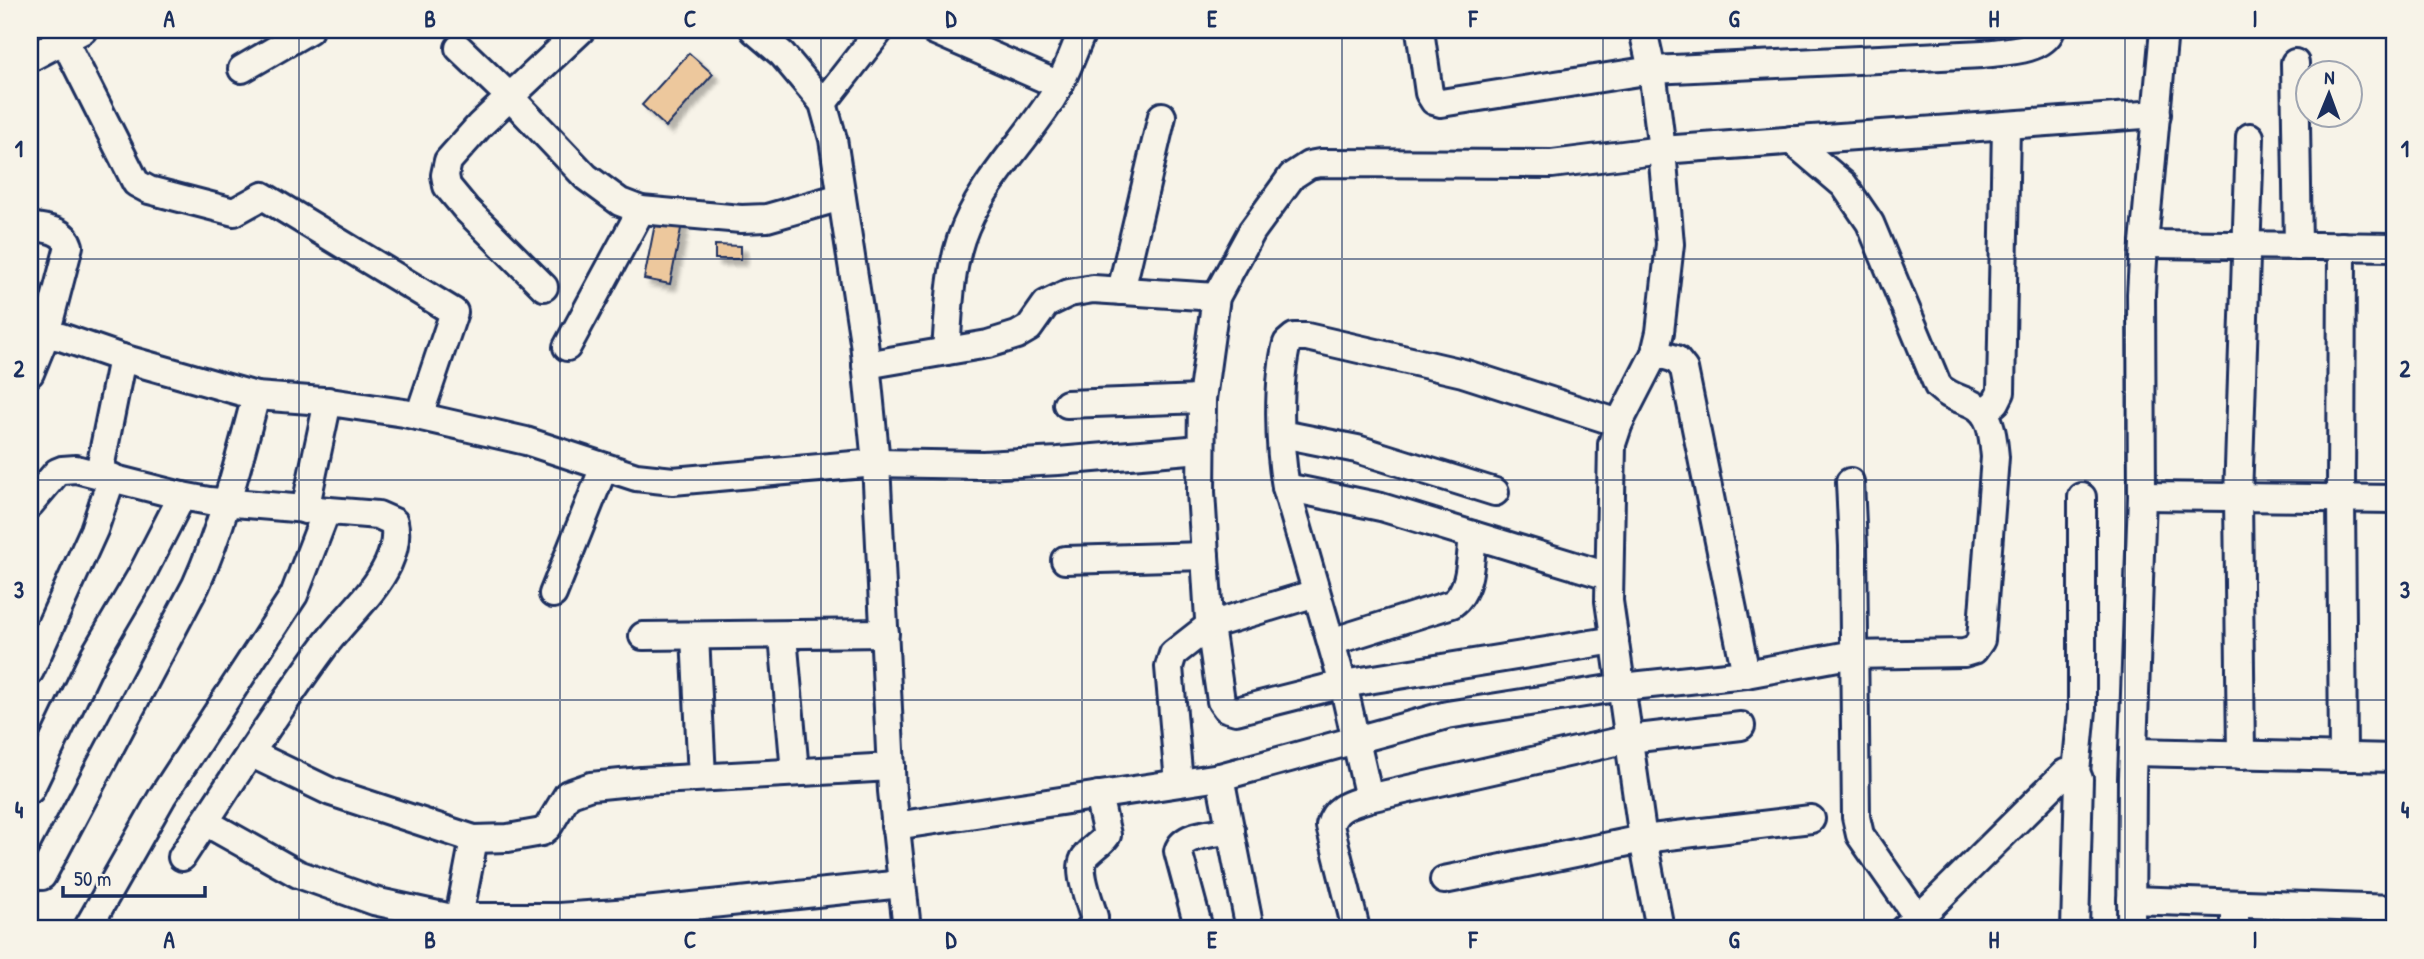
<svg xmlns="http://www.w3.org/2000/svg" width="2424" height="959" viewBox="0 0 2424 959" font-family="'Patrick Hand',sans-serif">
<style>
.building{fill:#edc89d;stroke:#1b2f5e;stroke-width:2;filter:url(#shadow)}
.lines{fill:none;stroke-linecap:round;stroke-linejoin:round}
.minor-casing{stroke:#1b2f5e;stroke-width:32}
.minor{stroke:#f7f3e8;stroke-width:26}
.grid{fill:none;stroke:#1b2f5e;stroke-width:2;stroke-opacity:0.55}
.neatline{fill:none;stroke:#1b2f5e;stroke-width:2.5}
.grid-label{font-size:23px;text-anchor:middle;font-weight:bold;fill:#1b2f5e}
</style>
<defs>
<filter id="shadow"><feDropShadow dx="6" dy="6" stdDeviation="2" flood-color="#0004"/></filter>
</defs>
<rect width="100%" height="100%" fill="#f7f3e8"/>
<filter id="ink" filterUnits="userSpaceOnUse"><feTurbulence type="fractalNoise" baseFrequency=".0143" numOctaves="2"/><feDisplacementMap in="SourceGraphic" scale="14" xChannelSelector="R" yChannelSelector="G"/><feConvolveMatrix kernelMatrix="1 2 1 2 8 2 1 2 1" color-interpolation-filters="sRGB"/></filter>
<g filter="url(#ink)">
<g class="building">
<polygon points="689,53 713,74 666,127 642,105"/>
<polygon points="657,214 683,219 670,284 644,279"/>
<polygon points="715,245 741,246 741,259 715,259"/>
</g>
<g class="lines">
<g class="minor-casing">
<g id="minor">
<polyline points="754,30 782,54 823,103 833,139 864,342 876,463 892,791 907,929"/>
<polyline points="933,30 1059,85"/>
<path d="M1420 30 1429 93 1434 101 1441 103 1652 70 1983 54C2003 51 2042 52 2051 30"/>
<polyline points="1643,30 1652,70 1662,150 1670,244 1660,332 1655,353 1619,423 1612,444 1609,601 1643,839 1660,929"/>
<polyline points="64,40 136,183 149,190 234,212 263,196 454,312 419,416"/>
<polyline points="459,48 510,97 586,177 620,202 641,210 741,219 767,218 841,197"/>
<polyline points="30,58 83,30"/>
<polyline points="2295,63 2298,246"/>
<polyline points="242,69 309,30"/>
<polyline points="823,103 880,30"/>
<path d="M30 226C45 229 64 229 69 246L46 334 30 373"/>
<polyline points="2144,244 2394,247"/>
<polyline points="2342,246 2341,498 2343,757"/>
<polyline points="544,287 466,209 447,186 445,175 448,161 480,125 581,30"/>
<polyline points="1121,291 1162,116"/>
<polyline points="30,331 61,337 122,358 256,396 323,401 404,413 526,441 636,477 673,481 876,463 983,465 1058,461 1201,449"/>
<polyline points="567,347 641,210"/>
<path d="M946 351C949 314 949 275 961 239 978 188 1020 147 1049 103 1064 81 1072 54 1083 30"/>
<polyline points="1655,353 1676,359 1684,369 1746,674"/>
<polyline points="866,365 988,344 1017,335 1029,328 1046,304 1069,293 1093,289 1216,297"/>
<polyline points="1067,404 1202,399"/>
<polyline points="1984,412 1996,402 2001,392 2006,126"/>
<polyline points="1282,434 1357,449 1495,492"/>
<polyline points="99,473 122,358"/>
<polyline points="1850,482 1853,546 1856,817 1860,835 1918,918"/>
<polyline points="1286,487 1381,507 1608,576"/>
<polyline points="2142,496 2394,499"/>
<path d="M30 504 57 472 62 470 76 469 182 496 209 501 378 515 394 522C397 536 394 551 388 564 373 596 343 620 323 648 273 716 228 787 182 857"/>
<polyline points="305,510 328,401"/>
<polyline points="1065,560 1205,556"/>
<polyline points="553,594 604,467"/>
<polyline points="643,636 885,633"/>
<polyline points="695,636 702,777"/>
<polyline points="783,636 795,772"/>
<polyline points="1615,640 1343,684 1236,711 1226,708 1221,701 1209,619 1201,492 1202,399 1216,297 1252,231 1292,176 1309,165 1320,163 1552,164 1662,150 2157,114"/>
<path d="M1331 642 1452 604C1472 590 1470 558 1473 535"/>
<polyline points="30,671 94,530 112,477"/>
<polyline points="2134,752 2394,758"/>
<polyline points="250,753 331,792 474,839 508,838 542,832 548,827 568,794 591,786 641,781 891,767"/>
<polyline points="2241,755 2238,497 2250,137"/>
<polyline points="2076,772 2082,710 2082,497"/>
<polyline points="1220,777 1250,929"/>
<polyline points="1179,783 1169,667 1173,654 1210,625 1316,593"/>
<polyline points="30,790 95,654 142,574 182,496"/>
<path d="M1369 798 1343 684 1286 487C1279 448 1277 382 1287 343L1294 337H1307L1463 373 1619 423"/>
<polyline points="205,822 298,874 374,901 447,917 559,917 645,911 902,884"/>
<path d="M895 826 1220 777 1447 715 1622 687 1746 674 1849 655 1964 653 1974 650 1981 640 1995 457C1993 437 1992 413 1972 404 1959 398 1948 396 1938 386L1870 223 1844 185 1791 140"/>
<path d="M42 876 196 585C223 525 239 460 256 396"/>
<polyline points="1444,880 1643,839 1811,819"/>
<polyline points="2131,900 2394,909"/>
<polyline points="2235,904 2235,929"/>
<polyline points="459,917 474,839"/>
<polyline points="87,929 162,797 294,595 326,512"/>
<path d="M1089 929 1094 923V917C1090 902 1075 868 1086 856 1092 848 1101 844 1107 835L1098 795"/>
<path d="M1199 929 1178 851C1184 833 1214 834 1231 830"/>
<path d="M1356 929 1330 826C1335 806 1352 804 1369 798L1629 739 1741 726"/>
<polyline points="1904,929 1931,906 2065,773 2076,772 2079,779 2075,929"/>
<polyline points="2131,929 2132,778 2142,496 2141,294 2144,244 2164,30"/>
</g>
</g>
<use href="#minor" class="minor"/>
</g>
</g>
<path class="grid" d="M299 30V929M560 30V929M821 30V929M1082 30V929M1342 30V929M1603 30V929M1864 30V929M2125 30V929M30 259H2394M30 480H2394M30 700H2394"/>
<rect width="2424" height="959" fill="none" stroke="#f7f3e8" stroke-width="77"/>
<g transform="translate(2329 94) rotate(1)"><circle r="33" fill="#f7f3e8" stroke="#9fa5b1" stroke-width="2"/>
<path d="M0-5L12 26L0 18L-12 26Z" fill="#1b2f5e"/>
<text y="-10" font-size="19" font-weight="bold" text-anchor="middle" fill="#1b2f5e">N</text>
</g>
<path d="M63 886v10h142v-10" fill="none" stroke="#1b2f5e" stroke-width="3.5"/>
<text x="74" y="886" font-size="21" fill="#1b2f5e" stroke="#f7f3e8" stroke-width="5" paint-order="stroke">50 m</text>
<rect x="38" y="38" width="2348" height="882" class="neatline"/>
<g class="grid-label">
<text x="169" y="27">A</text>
<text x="430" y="27">B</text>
<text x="690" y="27">C</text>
<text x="951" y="27">D</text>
<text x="1212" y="27">E</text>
<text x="1473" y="27">F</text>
<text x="1734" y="27">G</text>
<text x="1994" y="27">H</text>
<text x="2255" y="27">I</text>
<text x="19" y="157">1</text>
<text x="2405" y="157">1</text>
<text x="19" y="377">2</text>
<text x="2405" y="377">2</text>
<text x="19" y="598">3</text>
<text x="2405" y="598">3</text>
<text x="19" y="818">4</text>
<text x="2405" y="818">4</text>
<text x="169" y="948">A</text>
<text x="430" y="948">B</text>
<text x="690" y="948">C</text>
<text x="951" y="948">D</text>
<text x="1212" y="948">E</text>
<text x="1473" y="948">F</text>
<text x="1734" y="948">G</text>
<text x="1994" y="948">H</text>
<text x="2255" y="948">I</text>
</g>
</svg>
